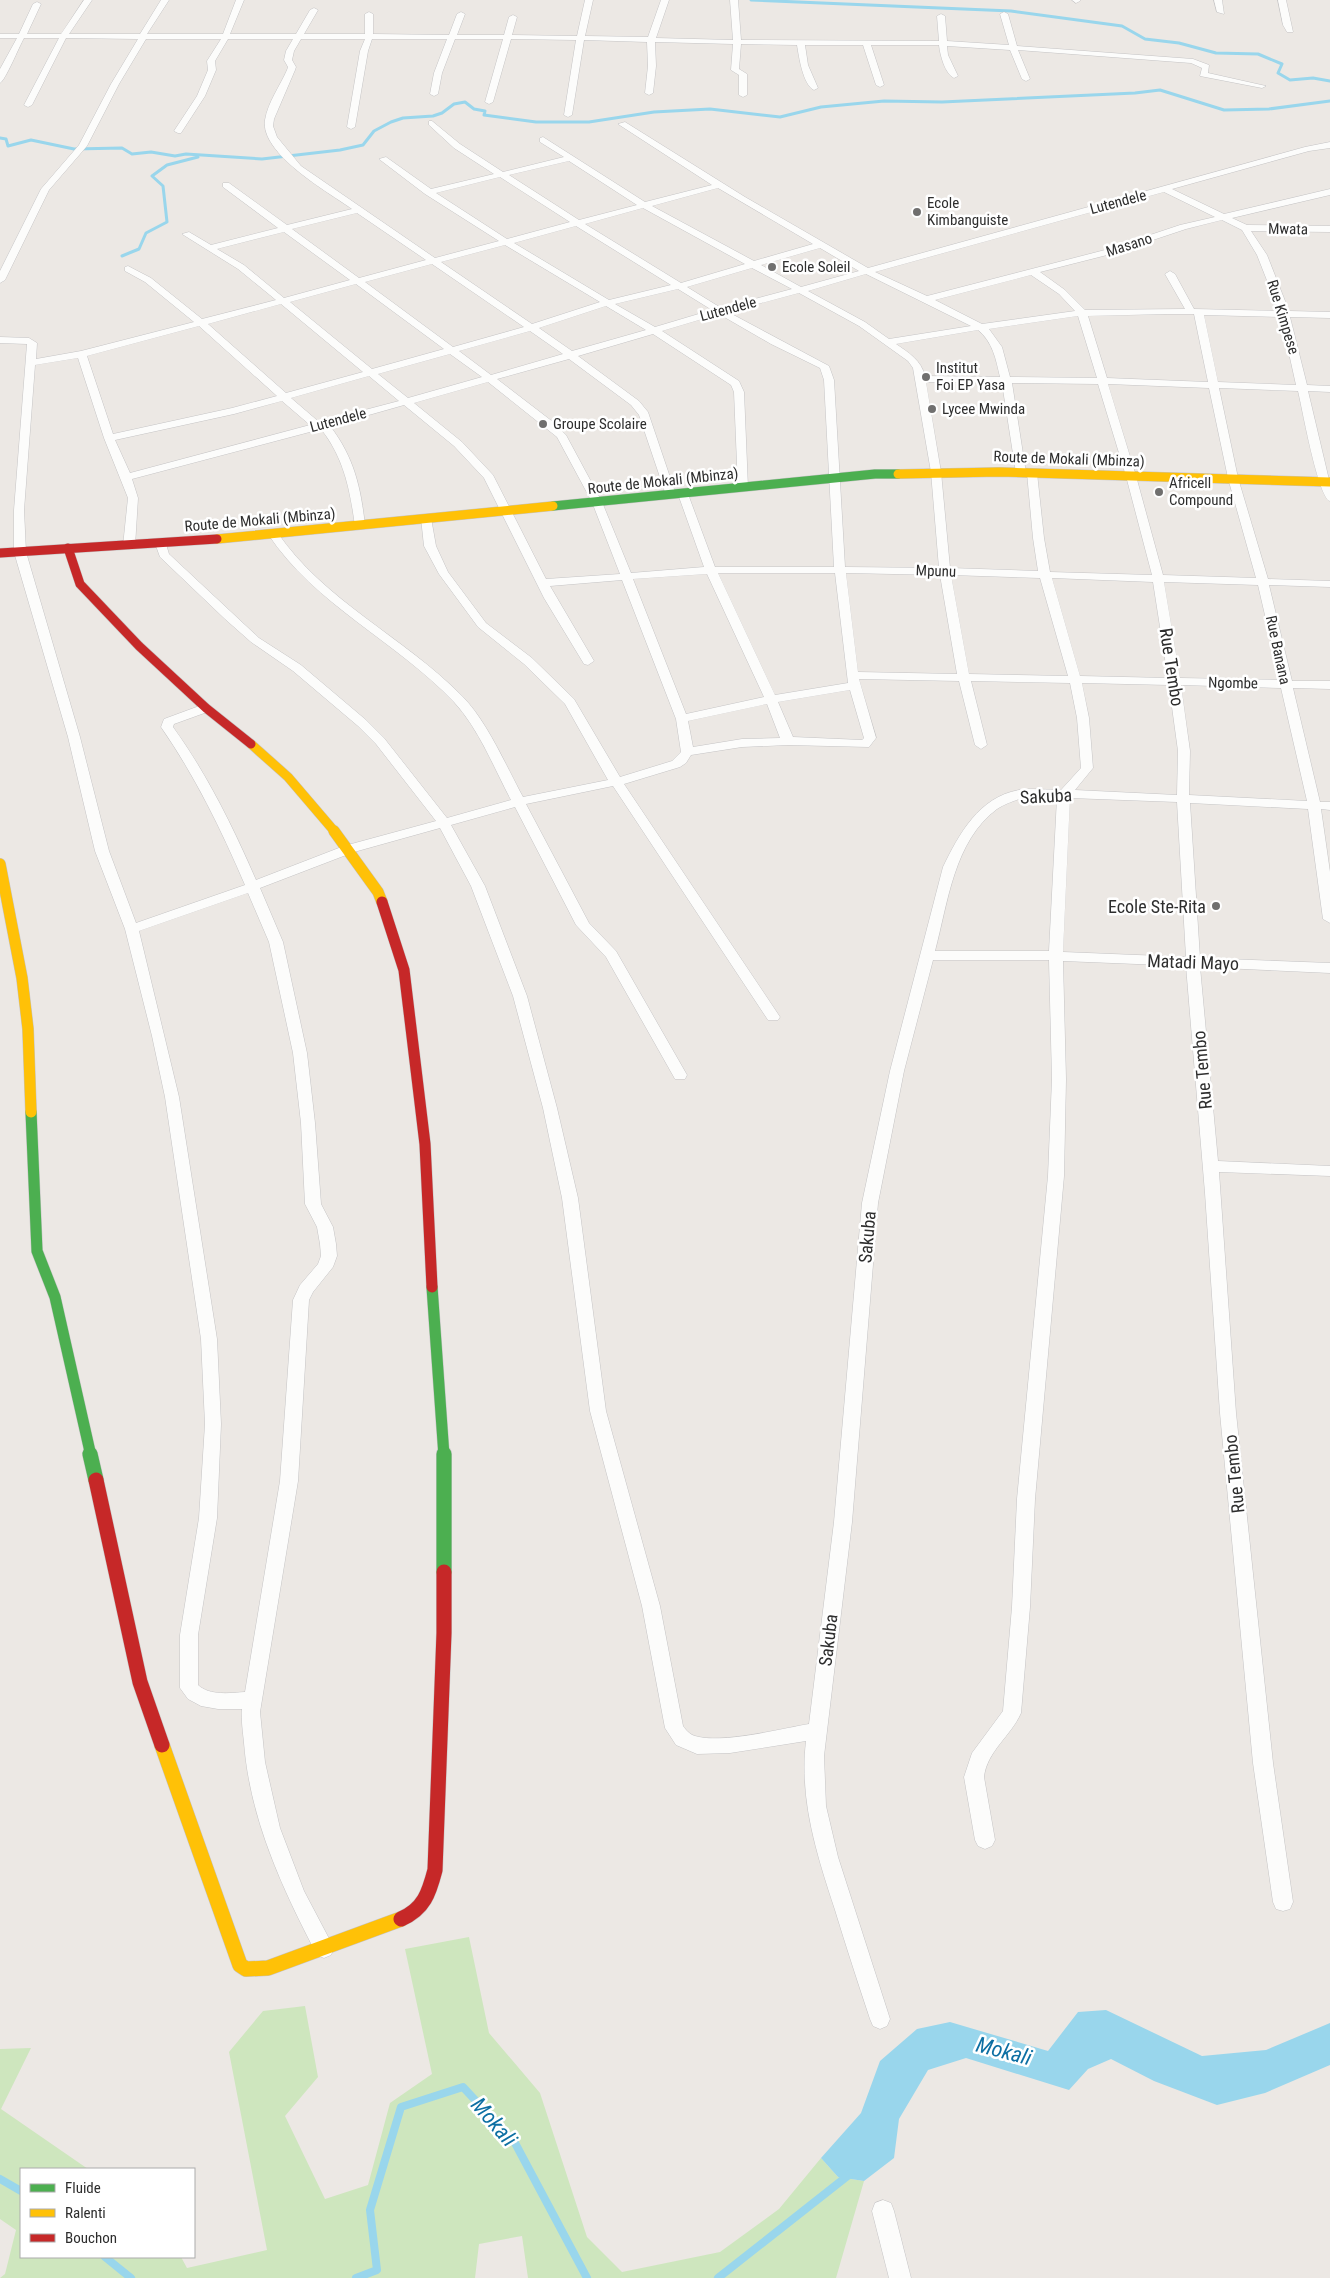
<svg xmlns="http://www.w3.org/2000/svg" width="1330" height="2278" viewBox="0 0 1330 2278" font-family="'Roboto Condensed',sans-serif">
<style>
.green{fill:#cee6be}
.water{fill:#99d6ec}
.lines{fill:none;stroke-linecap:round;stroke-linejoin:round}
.stream-far1{stroke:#99d6ec;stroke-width:3}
.stream{stroke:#99d6ec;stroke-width:8}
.street-casing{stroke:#c5c4c5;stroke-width:1}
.fast-far2-casing{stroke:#c5c4c5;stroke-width:10}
.fast-far1-casing{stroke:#c5c4c5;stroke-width:12}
.fast-casing{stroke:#c5c4c5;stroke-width:16}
.slow-far2-casing{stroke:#c5c4c5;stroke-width:10}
.slow-far1-casing{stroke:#c5c4c5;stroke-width:12}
.slow-casing{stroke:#c5c4c5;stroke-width:16}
.jam-far2-casing{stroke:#c5c4c5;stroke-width:10}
.jam-far1-casing{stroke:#c5c4c5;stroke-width:12}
.jam-casing{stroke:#c5c4c5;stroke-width:16}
.street{fill:#fcfcfb;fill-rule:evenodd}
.fast-far2{stroke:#4caf50;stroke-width:9}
.fast-far1{stroke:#4caf50;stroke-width:11}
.fast{stroke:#4caf50;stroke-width:15}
.slow-far2{stroke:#ffc107;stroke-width:9}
.slow-far1{stroke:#ffc107;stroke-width:11}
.slow{stroke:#ffc107;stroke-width:15}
.jam-far2{stroke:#c62828;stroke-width:9}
.jam-far1{stroke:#c62828;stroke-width:11}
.jam{stroke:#c62828;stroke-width:15}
.poi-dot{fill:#706f6e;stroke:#fff;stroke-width:2}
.labels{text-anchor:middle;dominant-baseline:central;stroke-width:5;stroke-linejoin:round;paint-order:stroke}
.far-street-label{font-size:15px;fill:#2e2e2e;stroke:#fff}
.far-poi-label{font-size:15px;fill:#2e2e2e;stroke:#fff;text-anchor:start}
.street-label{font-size:18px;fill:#2e2e2e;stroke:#fff}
.poi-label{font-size:18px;fill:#2e2e2e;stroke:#fff;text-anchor:end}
.near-water-label{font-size:22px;font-style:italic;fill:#0d6fa3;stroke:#fff}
</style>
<rect width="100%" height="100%" fill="#ece8e4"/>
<polygon class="green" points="469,1937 489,2033 540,2093 587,2237 622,2272 720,2252 779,2209 821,2158 838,2177 864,2181 836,2278 528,2278 522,2236 479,2244 475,2278 0,2278 5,2274 16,2230 0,2219 0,2049 31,2048 1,2109 88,2169 21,2169 21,2257 181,2257 187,2268 267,2250 229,2052 263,2011 305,2006 318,2077 285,2116 325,2199 368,2185 390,2103 432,2074 405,1949"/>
<polygon class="water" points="1106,2010 1202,2056 1266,2050 1330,2023 1330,2065 1265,2093 1217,2105 1154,2081 1111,2059 1088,2069 1069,2090 966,2058 928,2070 899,2119 894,2158 864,2181 838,2177 821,2158 861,2113 880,2061 917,2029 950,2022 1048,2051 1078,2012"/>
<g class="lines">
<g class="stream-far1">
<polyline points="751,0 1011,11 1122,26 1145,39 1179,43 1216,53 1258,54 1282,64 1278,73 1290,80 1313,78 1330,81"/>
<polyline points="0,138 6,139 8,146 31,140 74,149 122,148 132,154 151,152 175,156 186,154 262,159 340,150 363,145 374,131 391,122 403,118 433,116 442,113 454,104 465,102 474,109 485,111 484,115 536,122 589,122 654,112 710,109 780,117 821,107 884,101 942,102 1135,93 1160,90 1224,110 1269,109 1330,101"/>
<polyline points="122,256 139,249 146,233 167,222 163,186 152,176 167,165 198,157"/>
</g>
<g class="stream">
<polyline points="0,2179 21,2191"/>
<polyline points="105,2257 131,2278"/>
<polyline points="356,2278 377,2270 370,2210 401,2107 463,2087 515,2143 587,2278"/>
<polyline points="718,2278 850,2174"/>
</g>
<g class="street-casing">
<g id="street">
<path d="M84 0H92L69 34H140L161 0H169L147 34H223L236 0H244L230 34H296L310 10 314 8 318 10 304 34H365V14L369 12 373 14V34L449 35 457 14 461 12 465 14 457 35H504L509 17 513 15 517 17 512 35 577 36 585 0H593L585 36 648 37 661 0H669L656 38 733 40 730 0H738L741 40 939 41 937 16 941 14 945 16 947 41 1009 45 1000 14 1004 12 1008 14 1017 46 1193 59 1209 65 1208 73 1266 86 1262 88 1200 76 1202 68 1191 63 1018 50 1030 79 1026 81 1022 79 1010 50 947 46 948 55 958 76 954 78C945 74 940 55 939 45H871L884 85 880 87 876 85 863 45H805L808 65 818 88 814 90C803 85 799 57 797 45L741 44 739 69 747 74V95L743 97 739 95V75L731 70 733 44 655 42 656 66 653 93 649 95 645 93 648 66 647 42 584 40 572 115 568 117 564 115 576 40 511 39 493 102 489 104 485 102 503 39H455L442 73 438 94 434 96 430 94 434 73 447 39H372L368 51 355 127 351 129 347 127 360 51 365 39H301L294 51 292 60 296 67 295 70 274 119 273 126 277 137 301 166 435 258 499 241 425 194 379 159 386 157 431 189 494 174 454 148 429 125V121H432L460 144 503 172 564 157 540 142V138L543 137 645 202 712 185 618 124 625 122 745 197 868 268 1305 147 1330 142V148L1309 151 1172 189 1224 214 1330 189V195L1232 218 1247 225 1330 226V232L1251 231 1267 255 1289 311 1330 312V318L1290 317 1307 385 1330 386V392L1308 391 1330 484V501C1318 498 1302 407 1298 391L1219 388 1238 478 1268 579 1330 581V587L1269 585 1292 681H1330V689L1293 688 1320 802H1330V810L1321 809 1330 872V923L1323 919 1308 809 1190 803 1200 958 1330 963V973L1200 967 1218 1161 1330 1166V1176L1219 1172 1236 1413 1273 1763 1293 1902 1290 1909 1283 1911 1276 1909 1273 1902 1253 1763 1220 1413 1205 1193 1186 966 1063 961 1066 1079 1064 1176 1035 1499 1030 1607 1021 1713C1011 1736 987 1751 984 1777L995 1840 992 1846 985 1849 978 1846 975 1840 964 1777 972 1753 1003 1711 1012 1607 1017 1499 1048 1176 1052 1079 1049 960H933L904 1071 878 1203 852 1522 824 1756 826 1806 838 1857 890 2019 887 2026 880 2029 873 2026 870 2019C858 1983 846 1946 835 1910 817 1855 799 1800 806 1741L730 1753 697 1754 676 1745 665 1728 642 1606 590 1411 562 1198 543 1108 513 996 471 886 440 828 354 852 260 888 283 942 307 1053 315 1123 321 1204 333 1227 336 1244 337 1256 333 1267 313 1292 309 1300 298 1481 260 1712 265 1762 280 1828 304 1891 334 1948 331 1955 324 1958 317 1955C282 1888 250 1819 244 1743 243 1732 241 1720 242 1709H218L201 1706 188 1699 180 1688V1635L199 1518 205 1424 201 1339 165 1097 152 1036 125 929 95 851 68 737 14 552V510L27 344 0 343V337L29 338 37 343 36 359 81 351 194 322 145 282 125 271V267L128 266 151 278 202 319 276 300 238 269 182 234 189 232 211 245 278 228 223 187V183H229L287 225 352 209C328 192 260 154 265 120 268 102 280 86 287 70L288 67 284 60 286 51 293 39H228L215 61 216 70 205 96 181 133H178L174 131 197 96 208 70 207 61 221 39H146L119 84 87 146 49 190 5 280 0 283V271L41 189 79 145 111 84 138 39 66 38 32 105 28 107 24 105 59 38H24C19 47 5 81 0 83V69L17 38H0V34H19L33 4 37 2 41 4 27 34H61ZM569 161 637 205 579 220 509 175ZM500 177 570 222 507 239 436 193ZM718 188 813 244 754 261 652 206ZM1164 192 1215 217 1180 225 1105 250 927 296 875 272ZM643 208 745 264 681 283 585 224ZM357 213 426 260 359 278 292 229ZM1222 220 1242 230 1257 255 1279 311 1194 309 1175 274 1170 271 1165 274 1185 309 1085 310 1065 290 1040 272 1111 254 1186 229ZM576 226 671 285 609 300 514 243ZM284 232 350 280 284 298 244 265 217 249ZM505 245 600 302 532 324 441 262ZM820 248 859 271 801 287 761 265ZM432 264 524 327 453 347 365 282ZM752 268 792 289 721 308 687 287ZM866 274 971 326 889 339 865 322 808 291ZM1031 275 1059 294 1075 311 982 324 935 300ZM356 284 444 349 372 369 290 302ZM678 289 712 310 655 327 615 304ZM799 293 859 326 908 361 913 368 931 472 939 568 845 567 834 380 829 366 728 312ZM281 304 363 372 286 393 208 324ZM606 306 646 330 572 351 539 328ZM719 314 771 344 820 368 824 380 834 567H715L688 494 683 491 678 494 704 567 631 573 602 502 566 435 553 422 497 379 569 359 631 405 639 415 666 495 667 497H675L676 495 648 412 639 401 578 356 653 334 731 385 734 392 738 488 739 490H747L748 488 744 392 739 381 662 331ZM1168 314H1194L1208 382 1107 378 1088 316ZM1204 315 1281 317 1296 385 1218 382ZM1078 316 1097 378 1010 377 1002 347 989 329ZM199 326 277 396 232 408 113 434 87 356ZM978 330C993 342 996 360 1000 377L925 376C921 360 909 353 896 344ZM530 331 563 354 491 375 459 351ZM450 354 482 377 408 398 378 374ZM78 358 104 438 128 498 123 546 129 549 135 546 138 498 132 479 321 429C344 458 350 490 355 526L360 529 364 528 365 526C361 488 354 457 330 426L404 405 454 446 484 478 544 598 584 664 588 665 594 661 550 586 622 580 676 719 681 752 672 761 620 777 574 699 532 658 486 623 448 572 436 546 431 518 426 515 422 516 421 518 424 546 439 574 478 627 524 664 565 704 608 780 523 797C506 766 487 721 462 696 404 637 324 601 277 532H269L268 534C315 605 396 641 454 702 479 729 494 768 511 800L447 818 384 738 366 720 301 665 259 638 169 554 165 541H157L155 543 160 557 225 619 251 642 293 671 358 726 376 744 436 821 344 846 256 880C233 827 207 774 173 727L174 724 210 711 212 708 206 704 202 705 164 719 161 727C195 776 221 829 245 885L136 923 109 851 80 737 26 552 24 510 35 365ZM369 376 399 401 319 422 291 398ZM488 382 557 437 592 502 620 574 546 579 493 475 462 442 414 403ZM926 382 1002 383 1016 473 1021 476 1026 473 1012 383 1098 384 1126 476 1152 575 1050 572 1044 538 1037 473 1032 470 1027 473 1033 538 1038 571 950 568 941 472ZM1108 384 1209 388 1228 478 1256 578 1163 575 1136 476ZM282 401 310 425 130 473 115 440 234 414ZM718 573H835L848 683 775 695ZM846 573 940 575 957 674 858 672ZM707 574 764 697 686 714 633 579ZM951 575 1040 578 1068 676 969 674ZM1052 578 1153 582 1168 678 1080 676ZM1164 582 1258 585 1280 680 1180 678ZM859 679 959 681 975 745 981 749 987 745 971 681 1070 683 1077 718 1081 768 1061 790C1048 790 1032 788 1019 790 979 797 959 834 943 867L890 1071 862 1203 834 1522 809 1724C780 1729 721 1744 695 1736 689 1734 686 1730 683 1726L660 1606 606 1411 578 1198 557 1108 527 996 485 886 451 825 515 807 576 925 606 957 675 1079H685L687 1075 616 951 589 923 526 804 613 786 768 1020H778L780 1017 778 1014 624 784 680 767 686 763 691 755 742 747 788 745 869 747 876 738ZM1082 683 1169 685 1178 751 1177 795 1075 790 1093 768 1089 718ZM1181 685 1281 688 1307 801 1189 795 1190 751ZM850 690 864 738 862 740 793 737 778 702ZM767 704 780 738 742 739 693 747 688 721ZM1022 798H1057L1049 951H935C948 902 954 841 997 809 1004 804 1014 801 1022 798ZM1070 798 1177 802 1186 957 1063 952ZM248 893 269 942 293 1053 301 1123 305 1204 317 1227 320 1244 321 1256 318 1264 300 1285 293 1300 280 1481 245 1692C230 1693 210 1696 198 1685V1635L217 1518 221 1424 217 1339 179 1097 139 931Z"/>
<polygon points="1072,0 1080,0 1080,1 1076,3"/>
<polygon points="1214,0 1222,0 1224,14 1217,12"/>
<polygon points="1278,0 1286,0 1293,32 1287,32 1283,25"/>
<polygon points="883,2200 891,2203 894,2211 911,2278 889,2278 872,2211 875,2203"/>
</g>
</g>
<g class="fast-far2-casing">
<polyline id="fast-far2" points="553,506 875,474 898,474"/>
</g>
<g class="fast-far1-casing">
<g id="fast-far1">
<polyline points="31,1112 37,1251 55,1297 91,1456"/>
<polyline points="432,1287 444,1456"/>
</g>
</g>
<g class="fast-casing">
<g id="fast">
<polyline points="90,1454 96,1480"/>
<polyline points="444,1454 444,1572"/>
</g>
</g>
<g class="slow-far2-casing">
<g id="slow-far2">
<polyline points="898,474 999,472 1330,482"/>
<polyline points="217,539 553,506"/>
<polyline points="251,744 288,777 335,832"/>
</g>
</g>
<g class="slow-far1-casing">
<g id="slow-far1">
<polyline points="334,831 378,892 382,902"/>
<polyline points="0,864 22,978 28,1029 31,1112"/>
</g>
</g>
<g class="slow-casing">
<polyline id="slow" points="162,1745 240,1965 246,1969 268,1968 401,1919"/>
</g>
<g class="jam-far2-casing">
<g id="jam-far2">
<polyline points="68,548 80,584 139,646 206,708 251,744"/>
<polyline points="0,553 217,539"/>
</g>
</g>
<g class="jam-far1-casing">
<polyline id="jam-far1" points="382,902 404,970 425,1144 432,1287"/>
</g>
<g class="jam-casing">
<g id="jam">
<polyline points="96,1480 140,1682 162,1745"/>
<path d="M401 1919C424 1909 429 1893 435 1870L444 1633V1572"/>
</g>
</g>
<use href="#street" class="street"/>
<use href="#fast-far2" class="fast-far2"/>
<use href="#fast-far1" class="fast-far1"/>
<use href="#fast" class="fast"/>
<use href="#slow-far2" class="slow-far2"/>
<use href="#slow-far1" class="slow-far1"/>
<use href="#slow" class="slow"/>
<use href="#jam-far2" class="jam-far2"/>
<use href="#jam-far1" class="jam-far1"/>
<use href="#jam" class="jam"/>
</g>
<g class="poi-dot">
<circle cx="917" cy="212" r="5"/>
<circle cx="772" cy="267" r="5"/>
<circle cx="926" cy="377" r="5"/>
<circle cx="932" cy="409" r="5"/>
<circle cx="543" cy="424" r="5"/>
<circle cx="1159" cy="492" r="5"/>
<circle cx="1216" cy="906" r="5"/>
</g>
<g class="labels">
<g class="far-street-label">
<text transform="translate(1118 202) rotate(-15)">Lutendele</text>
<text transform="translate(1288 229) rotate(1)">Mwata</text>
<text transform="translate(1129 245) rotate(-18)">Masano</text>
<text transform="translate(728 309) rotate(-15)">Lutendele</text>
<text transform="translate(1283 317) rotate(73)">Rue Kimpese</text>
<text transform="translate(338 420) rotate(-15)">Lutendele</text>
<text transform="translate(1069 459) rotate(2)">Route de Mokali (Mbinza)</text>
<text transform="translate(663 481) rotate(-6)">Route de Mokali (Mbinza)</text>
<text transform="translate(260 520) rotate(-5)">Route de Mokali (Mbinza)</text>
<text transform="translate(936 571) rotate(2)">Mpunu</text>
<text transform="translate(1278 650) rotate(78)">Rue Banana</text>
<text transform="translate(1233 683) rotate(1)">Ngombe</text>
</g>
<g class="far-poi-label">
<text x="927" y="203">Ecole<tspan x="927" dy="17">Kimbanguiste</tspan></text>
<text x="782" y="267">Ecole Soleil</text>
<text x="936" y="368">Institut<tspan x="936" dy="17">Foi EP Yasa</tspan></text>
<text x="942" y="409">Lycee Mwinda</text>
<text x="553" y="424">Groupe Scolaire</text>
<text x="1169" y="483">Africell<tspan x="1169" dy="17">Compound</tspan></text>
</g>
<g class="street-label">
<text transform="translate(1172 667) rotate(81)">Rue Tembo</text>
<text transform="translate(1046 796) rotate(-3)">Sakuba</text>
<text transform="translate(1193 962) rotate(2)">Matadi Mayo</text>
<text transform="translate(1202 1070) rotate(-95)">Rue Tembo</text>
<text transform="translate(867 1237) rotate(-85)">Sakuba</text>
<text transform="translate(1234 1474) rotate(-96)">Rue Tembo</text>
<text transform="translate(828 1640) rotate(-83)">Sakuba</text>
</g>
<g class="poi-label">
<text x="1206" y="906">Ecole Ste-Rita</text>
</g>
<g class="near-water-label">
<text transform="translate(1004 2051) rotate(15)">Mokali</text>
<text transform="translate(494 2122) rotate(49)">Mokali</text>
</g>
</g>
<rect x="20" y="2168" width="175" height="90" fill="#ffffff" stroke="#ababab"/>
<rect x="30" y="2184" width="25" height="8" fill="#4caf50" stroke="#ababab"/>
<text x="65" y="2193" font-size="15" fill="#2e2e2e">Fluide</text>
<rect x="30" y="2209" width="25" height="8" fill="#ffc107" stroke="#ababab"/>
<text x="65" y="2218" font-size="15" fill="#2e2e2e">Ralenti</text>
<rect x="30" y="2234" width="25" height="8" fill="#c62828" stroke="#ababab"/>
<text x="65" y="2243" font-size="15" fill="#2e2e2e">Bouchon</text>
</svg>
